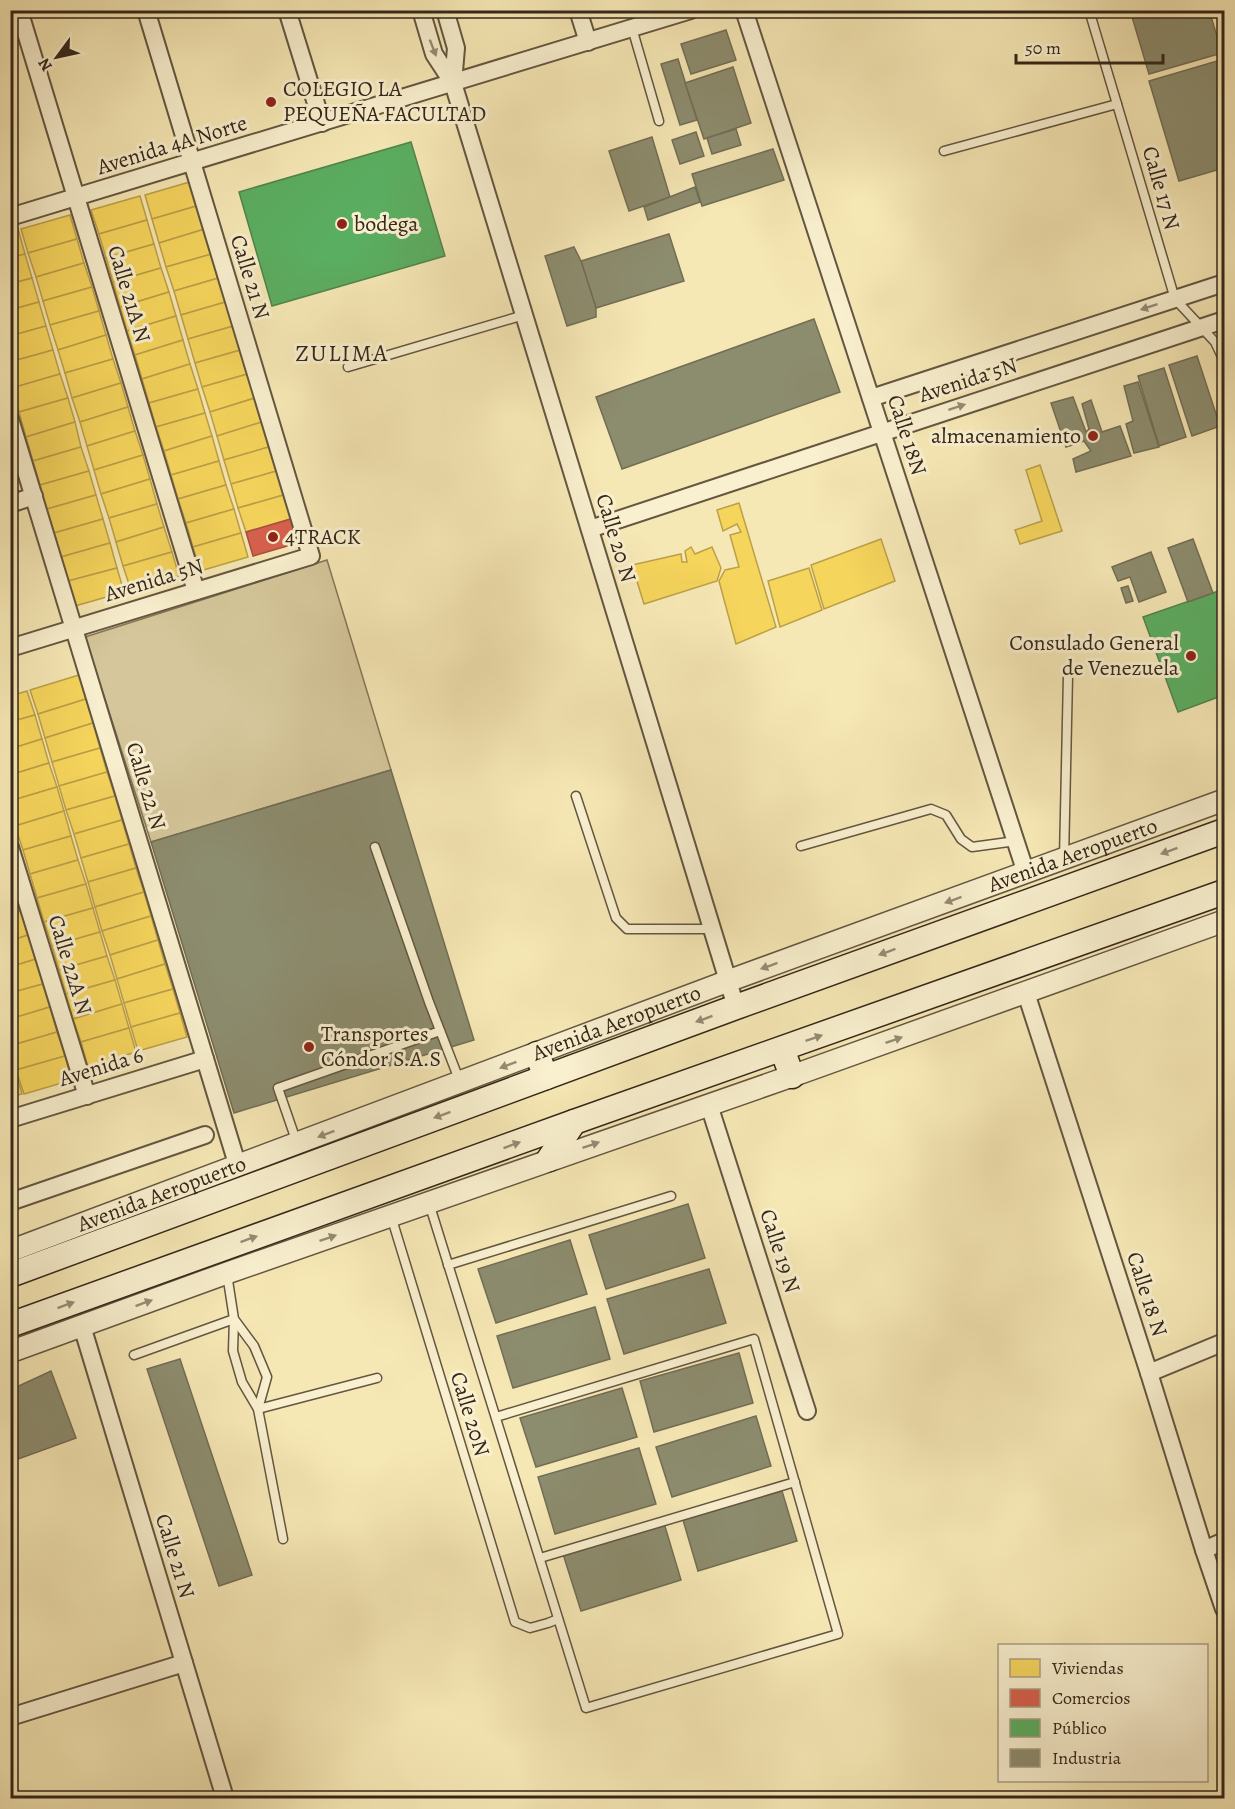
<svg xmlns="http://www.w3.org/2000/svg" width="1235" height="1809" viewBox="0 0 1235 1809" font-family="Alegreya,serif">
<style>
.green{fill:#d5c79b;stroke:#84765a;stroke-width:1.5}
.homes{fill:#f6d55c;stroke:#bca048;stroke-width:1.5}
.shops{fill:#d6604d;stroke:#a54f3e;stroke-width:1.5}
.public{fill:#5aae61;stroke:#4f854c;stroke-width:1.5}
.industry{fill:#8c8c6e;stroke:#726d55;stroke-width:1.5}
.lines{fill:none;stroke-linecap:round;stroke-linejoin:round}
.service-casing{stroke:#645641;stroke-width:11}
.minor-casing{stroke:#645641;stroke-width:20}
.tertiary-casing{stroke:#645641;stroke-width:24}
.secondary-casing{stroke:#34261a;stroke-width:27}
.service{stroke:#f9f0cf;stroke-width:8}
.minor{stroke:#f9f0cf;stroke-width:16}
.tertiary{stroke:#f9f0cf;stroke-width:21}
.secondary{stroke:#f9f0cf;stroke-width:24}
.oneway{fill:#968b74}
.poi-dot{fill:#8f2418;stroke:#f9f0cf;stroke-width:2}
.labels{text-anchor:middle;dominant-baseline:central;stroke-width:6;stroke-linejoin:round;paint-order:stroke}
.poi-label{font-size:22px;fill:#34261a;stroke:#f9f0cf;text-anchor:start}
.street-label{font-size:22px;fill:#34261a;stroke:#f9f0cf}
.neighbourhood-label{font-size:24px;letter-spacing:1.5px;fill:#34261a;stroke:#f9f0cf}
</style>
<rect width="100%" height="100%" fill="#f6e8b5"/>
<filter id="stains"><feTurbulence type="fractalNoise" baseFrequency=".00333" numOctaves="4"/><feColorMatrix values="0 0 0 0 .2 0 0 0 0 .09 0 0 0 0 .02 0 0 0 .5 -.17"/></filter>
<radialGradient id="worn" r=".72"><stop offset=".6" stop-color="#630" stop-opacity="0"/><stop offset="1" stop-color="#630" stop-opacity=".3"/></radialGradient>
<polygon class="green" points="327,560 391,770 151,842 85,637"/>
<g class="homes">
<polygon points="193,181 200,205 152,219 145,195"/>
<polygon points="140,196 147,220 99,234 91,210"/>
<polygon points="200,205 208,228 159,243 152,219"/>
<polygon points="70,215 77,239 28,253 21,229"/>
<polygon points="147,220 154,244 106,258 99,234"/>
<polygon points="208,228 215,253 166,267 159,243"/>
<polygon points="18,229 25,254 10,258 10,232"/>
<polygon points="77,239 84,263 36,277 28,253"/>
<polygon points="154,244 161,268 113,282 106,258"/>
<polygon points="215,253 222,277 174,291 166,267"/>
<polygon points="25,254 32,278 10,284 10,258"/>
<polygon points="84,263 92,287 43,301 36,277"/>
<polygon points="161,268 169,292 120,307 113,282"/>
<polygon points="222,277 229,301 181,315 174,291"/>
<polygon points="32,278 39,302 10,310 10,284"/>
<polygon points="92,287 99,311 50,325 43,301"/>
<polygon points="169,292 176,316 127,331 120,307"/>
<polygon points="229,301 237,325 188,339 181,315"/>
<polygon points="39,302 46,326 10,336 10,310"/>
<polygon points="99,311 106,335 58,350 50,325"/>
<polygon points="176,316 183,340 135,355 127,331"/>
<polygon points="237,325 244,349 195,363 188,339"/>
<polygon points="46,326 53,350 10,362 10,336"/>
<polygon points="106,335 113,359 65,373 58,350"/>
<polygon points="183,340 190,364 142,379 135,355"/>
<polygon points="244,349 251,373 202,387 195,363"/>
<polygon points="53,350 60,374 12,388 10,362"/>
<polygon points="113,359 121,383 72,398 65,373"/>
<polygon points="190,364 198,389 149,403 142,379"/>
<polygon points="251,373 258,397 210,412 202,387"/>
<polygon points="60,374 68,398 19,412 12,388"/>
<polygon points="121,383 128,407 80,422 72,398"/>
<polygon points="198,389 205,413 156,427 149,403"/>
<polygon points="258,397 265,421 217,436 210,412"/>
<polygon points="68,398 75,422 26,437 19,412"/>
<polygon points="128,407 135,431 87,446 80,422"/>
<polygon points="205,413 212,436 164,451 156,427"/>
<polygon points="265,421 272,446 224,460 217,436"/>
<polygon points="75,422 81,447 33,461 26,437"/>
<polygon points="135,431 143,455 94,470 87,446"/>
<polygon points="212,436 219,461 171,475 164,451"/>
<polygon points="272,446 280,470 231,484 224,460"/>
<polygon points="81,447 89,471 40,485 33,461"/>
<polygon points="143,455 150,479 101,494 94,470"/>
<polygon points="219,461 226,485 178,499 171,475"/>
<polygon points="1040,465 1062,531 1020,544 1015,530 1042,521 1026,470"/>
<polygon points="280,470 287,494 238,508 231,484"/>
<polygon points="89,471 96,495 47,509 40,485"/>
<polygon points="150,479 157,504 109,518 101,494"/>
<polygon points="226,485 234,509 186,523 178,499"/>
<polygon points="287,494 294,518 246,532 238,508"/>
<polygon points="96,495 103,519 54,533 47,509"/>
<polygon points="739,503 776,627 736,644 719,581 725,570 739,567 730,535 741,532 737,524 723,531 717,510"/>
<polygon points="157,504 164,527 116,542 109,518"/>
<polygon points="234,509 241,533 193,547 186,523"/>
<polygon points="103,519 110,543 61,557 54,533"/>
<polygon points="164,527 172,552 123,566 116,542"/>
<polygon points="241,533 248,557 200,571 193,547"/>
<polygon points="881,539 895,581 824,609 811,565"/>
<polygon points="110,543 117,568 68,581 61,557"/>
<polygon points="691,547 695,554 712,547 721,568 717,581 644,604 632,565 681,554 682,562 687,562 685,551"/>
<polygon points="172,552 179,576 131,590 123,566"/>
<polygon points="117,568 124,592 75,606 68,581"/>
<polygon points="809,568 822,610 780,627 768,581"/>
<polygon points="79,675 86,699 38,714 30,690"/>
<polygon points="27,691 35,715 10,722 10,696"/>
<polygon points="86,699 93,723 45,738 38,714"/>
<polygon points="35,715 42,739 10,749 10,722"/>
<polygon points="93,723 100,748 52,762 45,738"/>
<polygon points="42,739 49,763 10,775 10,749"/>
<polygon points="100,748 107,772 59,786 52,762"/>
<polygon points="49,763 57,787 10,801 10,775"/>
<polygon points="107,772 115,796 66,810 59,786"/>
<polygon points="57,787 64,811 15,826 10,810 10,801"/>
<polygon points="115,796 122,820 74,834 66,810"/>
<polygon points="64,811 71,836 23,850 15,826"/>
<polygon points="122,820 129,844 81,858 74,834"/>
<polygon points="71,836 78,860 30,874 23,850"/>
<polygon points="129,844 136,868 88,882 81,858"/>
<polygon points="78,860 86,884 37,898 30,874"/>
<polygon points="136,868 144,892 95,907 88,882"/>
<polygon points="86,884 93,908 44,922 37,898"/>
<polygon points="14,887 21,911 10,914 10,888"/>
<polygon points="144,892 151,916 102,931 95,907"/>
<polygon points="93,908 100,932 52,946 44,922"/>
<polygon points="21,911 28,935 10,941 10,914"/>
<polygon points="151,916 158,940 110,955 102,931"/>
<polygon points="100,932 107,956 59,970 52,946"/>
<polygon points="28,935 36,959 10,967 10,941"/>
<polygon points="158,940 165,964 117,979 110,955"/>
<polygon points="107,956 115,980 66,994 59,970"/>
<polygon points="36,959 43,984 10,993 10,967"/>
<polygon points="165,964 173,989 124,1003 117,979"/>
<polygon points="115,980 122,1004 73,1019 66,994"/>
<polygon points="43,984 50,1007 10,1019 10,993"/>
<polygon points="173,989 180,1013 131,1027 124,1003"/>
<polygon points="122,1004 129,1028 81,1042 73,1019"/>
<polygon points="50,1007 57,1032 10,1046 10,1019"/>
<polygon points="180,1013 187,1037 138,1051 131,1027"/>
<polygon points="129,1028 136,1052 88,1067 81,1042"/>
<polygon points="57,1032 65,1056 16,1070 10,1046"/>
<polygon points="65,1056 72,1080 24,1094 16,1070"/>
<polygon points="15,1070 22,1094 10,1097 10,1071"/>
</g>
<polygon class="shops" points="294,518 301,542 253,556 246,532"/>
<g class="public">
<polygon points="411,142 445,256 272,306 239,192"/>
<polygon points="1224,589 1224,695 1178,712 1143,617"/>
</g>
<g class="industry">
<polygon points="1130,10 1209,10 1222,53 1149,74"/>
<polygon points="726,30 736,60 691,74 681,44"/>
<polygon points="678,59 697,120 680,125 661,64"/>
<polygon points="1224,59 1224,168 1179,181 1149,81"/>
<polygon points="733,67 751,123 704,139 685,83"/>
<polygon points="736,129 741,145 712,154 707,138"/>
<polygon points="696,132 704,156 680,164 672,140"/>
<polygon points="652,137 670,197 629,211 609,151"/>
<polygon points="773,149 784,180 702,206 692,174"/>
<polygon points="695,187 700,202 648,220 644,207"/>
<polygon points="669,234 684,281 596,308 581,261"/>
<polygon points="574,247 581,261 596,308 596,317 567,326 545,256"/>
<polygon points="814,319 840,392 622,469 596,397"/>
<polygon points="1197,356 1220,426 1192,436 1169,365"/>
<polygon points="1164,368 1186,437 1159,446 1138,376"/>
<polygon points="1138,382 1159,447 1134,453 1126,424 1133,421 1124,386"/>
<polygon points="1073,397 1086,432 1089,429 1082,404 1091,400 1102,432 1120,426 1131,456 1076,472 1073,459 1091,451 1084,441 1066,447 1051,403"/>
<polygon points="1193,539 1213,593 1188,602 1168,548"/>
<polygon points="1151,552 1166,592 1139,602 1130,577 1118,581 1112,567"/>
<polygon points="1128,586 1133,601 1126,603 1121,588"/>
<polygon points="391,770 474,1040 234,1113 151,842"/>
<polygon points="688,1204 705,1258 606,1289 589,1235"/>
<polygon points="570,1240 587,1294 496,1323 478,1269"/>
<polygon points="709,1269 726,1323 624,1354 607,1299"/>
<polygon points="595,1307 610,1359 513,1388 497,1336"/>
<polygon points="739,1353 753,1403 654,1432 640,1381"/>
<polygon points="180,1359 252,1575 219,1586 147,1369"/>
<polygon points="51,1371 76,1438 10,1462 10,1390"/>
<polygon points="622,1388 637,1437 536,1467 520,1418"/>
<polygon points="756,1416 771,1466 672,1497 656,1447"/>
<polygon points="639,1448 656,1504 555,1534 538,1477"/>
<polygon points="782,1491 797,1541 698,1571 683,1520"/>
<polygon points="664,1523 681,1580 581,1611 563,1554"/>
</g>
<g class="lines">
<g class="service-casing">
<g id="service">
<polyline points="1089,10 1175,299 1215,342 1224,361"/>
<polyline points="632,28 659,121"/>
<polyline points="944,151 1117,104"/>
<polyline points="348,367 524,315"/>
<polyline points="576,796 616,918 627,929 712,929"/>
<polyline points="801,846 931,809 946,815 961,839 972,847 1016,841"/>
<polyline points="375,847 429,1002 460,1082"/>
<polyline points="1064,859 1068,676"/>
<polyline points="297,1143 278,1088 440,1031"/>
<polyline points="429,1203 586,1708 838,1634 754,1339 496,1417"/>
<polyline points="391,1216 515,1622 530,1628 548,1623 558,1619"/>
<polyline points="448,1265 671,1196"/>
<polyline points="227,1274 234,1319 254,1346 267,1377 258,1409 283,1539"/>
<polyline points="134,1355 234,1319 233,1351 242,1382 258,1409 377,1378"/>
<polyline points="540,1558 795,1482"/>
</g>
</g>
<g class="minor-casing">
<g id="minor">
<polyline points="19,10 196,591"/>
<polyline points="287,10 322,123"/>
<polyline points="421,10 434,54 453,83 736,1007"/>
<polyline points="445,10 456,48 453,83"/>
<polyline points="578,10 588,42"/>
<polyline points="744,10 1026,873"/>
<polyline points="10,217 691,10"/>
<polyline points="871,398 1224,283"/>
<polyline points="10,419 238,1167"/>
<polyline points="10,504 34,496"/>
<polyline points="590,529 1224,320"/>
<polyline points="10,648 311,556 146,10"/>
<polyline points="10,847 87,1096"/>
<polyline points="1026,993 1149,1373 1204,1550 1224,1609"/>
<polyline points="709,1105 807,1411"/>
<polyline points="10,1119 205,1059"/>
<polyline points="10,1202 205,1135"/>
<polyline points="82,1326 225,1798"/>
<polyline points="1149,1373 1224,1342"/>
<polyline points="1204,1550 1224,1541"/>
<polyline points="10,1717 184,1663"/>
</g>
</g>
<g class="tertiary-casing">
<g id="tertiary">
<path id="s1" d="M10 1251 728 981 1224 800"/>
<polyline points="10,1352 227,1273 792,1076 1224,921"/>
</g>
</g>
<g class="secondary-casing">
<g id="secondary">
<polyline points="782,1049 792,1076"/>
<polyline points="537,1054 546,1077"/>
<polyline points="549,1159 574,1122"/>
<polyline points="10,1275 736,1007 1224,831"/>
<polyline points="10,1325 574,1122 1224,892"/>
</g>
</g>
<use href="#service" class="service"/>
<use href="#minor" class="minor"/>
<use href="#tertiary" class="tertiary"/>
<use href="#secondary" class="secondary"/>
</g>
<defs><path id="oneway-solid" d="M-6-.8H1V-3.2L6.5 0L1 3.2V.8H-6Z" transform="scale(1.5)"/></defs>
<g class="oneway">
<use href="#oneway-solid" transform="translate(433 48) rotate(69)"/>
<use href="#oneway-solid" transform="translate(1149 307) rotate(162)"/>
<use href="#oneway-solid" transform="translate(957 407) rotate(-18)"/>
<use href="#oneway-solid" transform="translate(1169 851) rotate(160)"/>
<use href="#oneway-solid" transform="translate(953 900) rotate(160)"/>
<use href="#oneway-solid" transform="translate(887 952) rotate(160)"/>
<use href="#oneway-solid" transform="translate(769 966) rotate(160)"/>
<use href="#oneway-solid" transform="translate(704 1019) rotate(160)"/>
<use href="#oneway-solid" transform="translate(814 1038) rotate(-19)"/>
<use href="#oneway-solid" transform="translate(894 1040) rotate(-19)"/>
<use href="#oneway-solid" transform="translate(508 1065) rotate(159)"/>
<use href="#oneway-solid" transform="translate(442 1115) rotate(160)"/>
<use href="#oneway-solid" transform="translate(326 1134) rotate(159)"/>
<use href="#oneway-solid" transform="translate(512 1145) rotate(-20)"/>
<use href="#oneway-solid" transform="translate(591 1145) rotate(-19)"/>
<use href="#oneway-solid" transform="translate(328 1238) rotate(-19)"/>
<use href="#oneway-solid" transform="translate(249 1239) rotate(-20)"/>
<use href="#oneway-solid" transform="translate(144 1303) rotate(-20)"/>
<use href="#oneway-solid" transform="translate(66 1305) rotate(-20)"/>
</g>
<g class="poi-dot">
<circle cx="271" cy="102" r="6"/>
<circle cx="342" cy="224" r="6"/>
<circle cx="1093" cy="436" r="6"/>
<circle cx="273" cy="537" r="6"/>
<circle cx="1191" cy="656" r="6"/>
<circle cx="309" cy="1047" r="6"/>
</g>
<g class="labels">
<g class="poi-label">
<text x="283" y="89">COLEGIO LA<tspan x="283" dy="25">PEQUEÑA FACULTAD</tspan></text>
<text x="354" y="224">bodega</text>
<text x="1081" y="436" text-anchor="end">almacenamiento</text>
<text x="285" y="537">4TRACK</text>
<text x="1179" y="643" text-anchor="end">Consulado General<tspan x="1179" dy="25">de Venezuela</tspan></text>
<text x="321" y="1034">Transportes<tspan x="321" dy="25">Cóndor S.A.S</tspan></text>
</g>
<g class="street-label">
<text transform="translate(172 145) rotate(-17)">Avenida 4A Norte</text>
<text transform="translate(1161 188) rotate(74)">Calle 17 N</text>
<text transform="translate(250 277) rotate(73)">Calle 21 N</text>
<text transform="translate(129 294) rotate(73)">Calle 21A N</text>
<text transform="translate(968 380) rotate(-18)">Avenida 5N</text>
<text transform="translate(907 435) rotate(72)">Calle 18N</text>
<text transform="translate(616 538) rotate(73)">Calle 20 N</text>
<text transform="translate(154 580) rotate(-17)">Avenida 5N</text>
<text transform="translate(146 786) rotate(73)">Calle 22 N</text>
<text stroke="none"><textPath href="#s1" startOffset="1134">Avenida Aeropuerto</textPath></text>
<text transform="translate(70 965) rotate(73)">Calle 22A N</text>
<text stroke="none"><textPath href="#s1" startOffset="648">Avenida Aeropuerto</textPath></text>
<text transform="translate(101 1067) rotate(-17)">Avenida 6</text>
<text stroke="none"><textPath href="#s1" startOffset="162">Avenida Aeropuerto</textPath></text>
<text transform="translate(780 1251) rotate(72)">Calle 19 N</text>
<text transform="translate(1147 1294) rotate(72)">Calle 18 N</text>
<text transform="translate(470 1414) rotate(73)">Calle 20N</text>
<text transform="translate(175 1556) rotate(73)">Calle 21 N</text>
</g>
<g class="neighbourhood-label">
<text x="342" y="353">ZULIMA</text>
</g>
</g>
<rect width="1235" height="1809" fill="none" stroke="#f6e8b5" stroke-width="36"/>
<rect x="12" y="12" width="1211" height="1785" fill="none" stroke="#34261a" stroke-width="3"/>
<rect x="18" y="18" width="1199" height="1773" fill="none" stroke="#34261a" stroke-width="1.5"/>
<rect x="998" y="1644" width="210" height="138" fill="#f9f0cf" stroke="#aa9f87" stroke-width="1.5"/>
<rect x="1010" y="1659" width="30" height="18" fill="#f6d55c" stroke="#aa9f87" stroke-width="1.5"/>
<text x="1052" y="1674" font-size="18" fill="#34261a">Viviendas</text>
<rect x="1010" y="1689" width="30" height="18" fill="#d6604d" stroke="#aa9f87" stroke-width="1.5"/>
<text x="1052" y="1704" font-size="18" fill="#34261a">Comercios</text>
<rect x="1010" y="1719" width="30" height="18" fill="#5aae61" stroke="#aa9f87" stroke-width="1.5"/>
<text x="1052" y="1734" font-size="18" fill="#34261a">Público</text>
<rect x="1010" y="1749" width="30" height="18" fill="#8c8c6e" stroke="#aa9f87" stroke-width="1.5"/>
<text x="1052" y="1764" font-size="18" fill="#34261a">Industria</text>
<g transform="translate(57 57) rotate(237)" stroke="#f9f0cf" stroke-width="4.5" paint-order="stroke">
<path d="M0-4.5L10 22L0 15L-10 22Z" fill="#34261a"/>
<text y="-9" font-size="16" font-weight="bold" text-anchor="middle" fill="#34261a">N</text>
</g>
<path d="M1016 54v9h147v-9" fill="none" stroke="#34261a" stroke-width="3"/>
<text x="1025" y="54" font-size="18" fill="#34261a" stroke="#f9f0cf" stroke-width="4.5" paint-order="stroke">50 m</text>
<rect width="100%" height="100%" filter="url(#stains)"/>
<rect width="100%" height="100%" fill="url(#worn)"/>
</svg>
